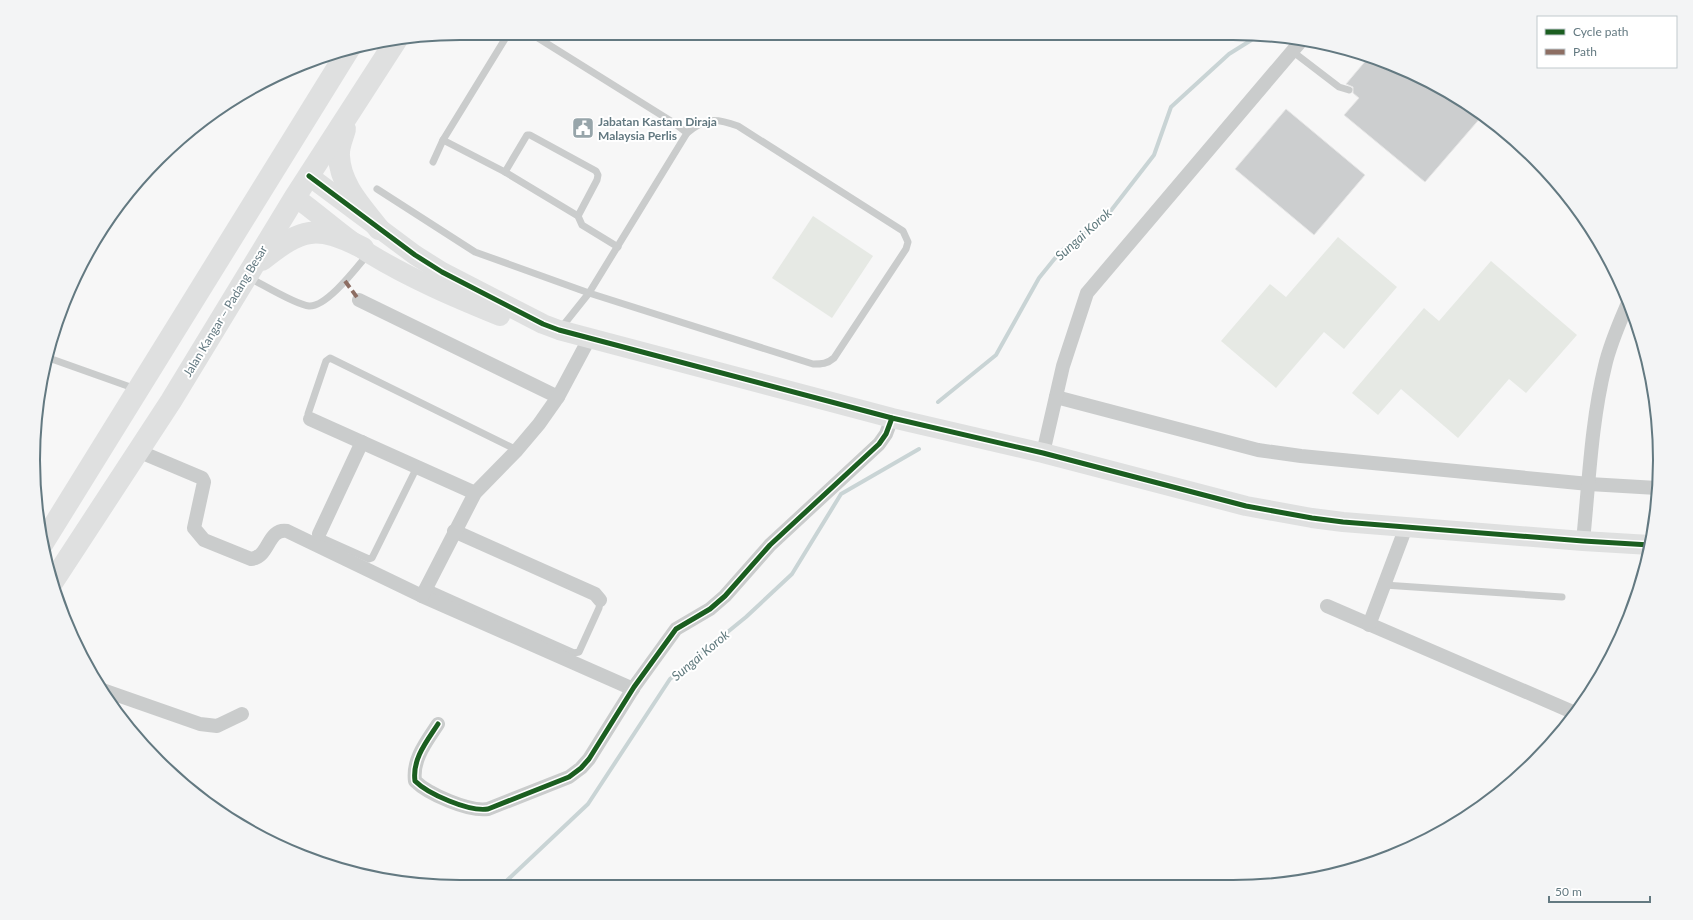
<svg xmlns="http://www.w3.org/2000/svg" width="1693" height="920" viewBox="0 0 1693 920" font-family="Lato,sans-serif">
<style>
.pitch{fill:#e6e9e4}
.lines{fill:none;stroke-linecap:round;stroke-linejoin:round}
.stream{stroke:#c9d4d5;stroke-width:4}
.building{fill:#cccecf;stroke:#e6e6e6}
.lane{stroke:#cacccc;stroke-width:7}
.street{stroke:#cacccc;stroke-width:14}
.secondary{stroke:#dfe0e0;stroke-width:20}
.highway{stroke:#dfe0e0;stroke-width:22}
.quiet{stroke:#8d6e63;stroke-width:4;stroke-dasharray:8 4;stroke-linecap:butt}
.cycleway-casing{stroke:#fff;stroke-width:8}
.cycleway{stroke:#1b5e20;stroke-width:5}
.labels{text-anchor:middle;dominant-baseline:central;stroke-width:4;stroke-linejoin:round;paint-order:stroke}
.poi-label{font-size:12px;font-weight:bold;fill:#637981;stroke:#fff;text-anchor:start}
.street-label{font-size:12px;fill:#637981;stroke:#fff}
.water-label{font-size:13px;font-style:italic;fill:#5e787c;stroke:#fff}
.rim{fill:none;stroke:#637981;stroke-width:2}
</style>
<rect width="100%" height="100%" fill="#f7f7f7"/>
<g class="pitch">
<polygon points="813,216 873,256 832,318 772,278"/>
<polygon points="1338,237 1397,287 1344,349 1324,332 1276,388 1221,341 1270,284 1286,297"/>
<polygon points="1491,261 1577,335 1526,393 1509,379 1458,438 1401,389 1378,415 1352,393 1424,308 1439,321"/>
</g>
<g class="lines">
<g class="stream">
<polyline points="938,402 996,355 1039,278 1060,252 1106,217 1154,155 1171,107 1229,54 1261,34"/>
<polyline points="501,886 588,804 670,679 746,617 792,574 841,494 919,449"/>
</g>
</g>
<g class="building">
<polygon points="1368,58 1446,90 1482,116 1425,182 1344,115 1359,98 1353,93 1353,87 1346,84"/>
<polygon points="1286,109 1365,175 1314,235 1235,169"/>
</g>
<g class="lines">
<g class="lane">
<polyline points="530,33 674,123 687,133 589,293 561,328"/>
<polyline points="1292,51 1339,87 1349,90"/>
<polyline points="443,140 505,172 578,216 582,225 618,247"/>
<polyline points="433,162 443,140 508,34 510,33"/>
<polyline points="505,172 527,135 530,135 596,171 598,175 597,180 578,216"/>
<path d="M377 189 475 252 589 293 813 364C822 364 827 364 834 358L906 249 908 242 903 231 738 126C716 118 706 117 687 133"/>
<path d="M248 277C262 284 296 305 309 306 327 307 357 267 368 254"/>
<polyline points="46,357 136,389"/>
<polyline points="310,419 308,414 326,361 330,358 517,450"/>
<polyline points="319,534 322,538 369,559 372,558 417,467"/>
<polyline points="1384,585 1562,597"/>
<polyline points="426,587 574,653 579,652 599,608 600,600"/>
</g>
<g class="street">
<polyline points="359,300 558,397"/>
<polyline points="1056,397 1258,450 1301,456 1589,484 1657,488"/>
<polyline points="310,419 475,493"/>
<path d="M138 451 202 478 204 482 194 528 204 540 251 559C270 557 267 528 287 531L422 596 633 689"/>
<polyline points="1043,453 1063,366 1087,293 1301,41"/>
<polyline points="454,531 595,594 600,600"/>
<polyline points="319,534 362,442"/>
<path d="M1583 541C1589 483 1591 423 1605 366 1610 344 1619 324 1628 303"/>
<polyline points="422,596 475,493 517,450 539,424 558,397 589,339"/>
<polyline points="1327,606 1575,713"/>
<polyline points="1369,625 1406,527"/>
<polyline points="100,689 200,724 217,726 242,714"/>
<path d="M438 724C427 741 412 759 415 781 428 794 469 812 488 809L569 777 581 768 589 759 634 687 676 629 710 609 725 596 770 545 879 444 886 434 892 418"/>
</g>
<g class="secondary">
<polyline points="309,176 415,255 442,272 543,324 559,330 892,418 1043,453 1246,506 1312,518 1343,522 1583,541 1650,545"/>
<path d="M295 197C320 215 344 237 370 254 411 279 456 298 500 316"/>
</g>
<g class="highway">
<path d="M345 129C343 137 338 147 339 156 340 185 362 207 379 229"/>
<path d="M262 260C302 228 316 224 363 248"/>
<path d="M43 543C146 379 246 213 349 49"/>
<polyline points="52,583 171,401 295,197 397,39"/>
</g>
<polyline class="quiet" points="345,281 359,300"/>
<g class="cycleway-casing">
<g id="cycleway">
<polyline points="309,176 415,255 442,272 543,324 559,330 892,418 1043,453 1246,506 1312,518 1343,522 1583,541 1650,545"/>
<path d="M438 724C427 741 412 759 415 781 428 794 469 812 488 809L569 777 581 768 589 759 634 687 676 629 710 609 725 596 770 545 879 444 886 434 892 418"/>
</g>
</g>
<use href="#cycleway" class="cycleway"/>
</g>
<defs>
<g id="civic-square" transform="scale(1.15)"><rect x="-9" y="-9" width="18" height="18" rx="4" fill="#97a5aa" stroke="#fff"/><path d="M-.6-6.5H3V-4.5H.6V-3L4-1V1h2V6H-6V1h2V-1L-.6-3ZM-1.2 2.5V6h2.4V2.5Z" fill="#fff"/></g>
</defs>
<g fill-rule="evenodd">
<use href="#civic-square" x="583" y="128"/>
</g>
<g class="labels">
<g class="poi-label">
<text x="598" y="121">Jabatan Kastam Diraja<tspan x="598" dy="14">Malaysia Perlis</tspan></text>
</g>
<g class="street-label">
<text transform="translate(225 311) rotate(-59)">Jalan Kangar – Padang Besar</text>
</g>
<g class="water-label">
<text transform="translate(1083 234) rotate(-42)">Sungai Korok</text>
<text transform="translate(700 655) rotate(-40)">Sungai Korok</text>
</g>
</g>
<path d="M0 0H1693V920H0ZM460 40H1233A420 420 0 0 1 1653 460V460A420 420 0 0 1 1233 880H460A420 420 0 0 1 40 460V460A420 420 0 0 1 460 40Z" fill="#f3f4f5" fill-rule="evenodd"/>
<path class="rim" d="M460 40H1233A420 420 0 0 1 1653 460V460A420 420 0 0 1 1233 880H460A420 420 0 0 1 40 460V460A420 420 0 0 1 460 40Z"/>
<rect x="1537" y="16" width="140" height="52" fill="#ffffff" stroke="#c1c9cd"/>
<rect x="1545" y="29" width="20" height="6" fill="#1b5e20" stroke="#c1c9cd"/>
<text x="1573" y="36" font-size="12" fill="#637981">Cycle path</text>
<rect x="1545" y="49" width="20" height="6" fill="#8d6e63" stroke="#c1c9cd"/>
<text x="1573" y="56" font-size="12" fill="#637981">Path</text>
<path d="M1549 896v6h101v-6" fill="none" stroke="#637981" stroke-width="2"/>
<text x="1555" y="896" font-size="12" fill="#637981" stroke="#ffffff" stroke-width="3" paint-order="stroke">50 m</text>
</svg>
